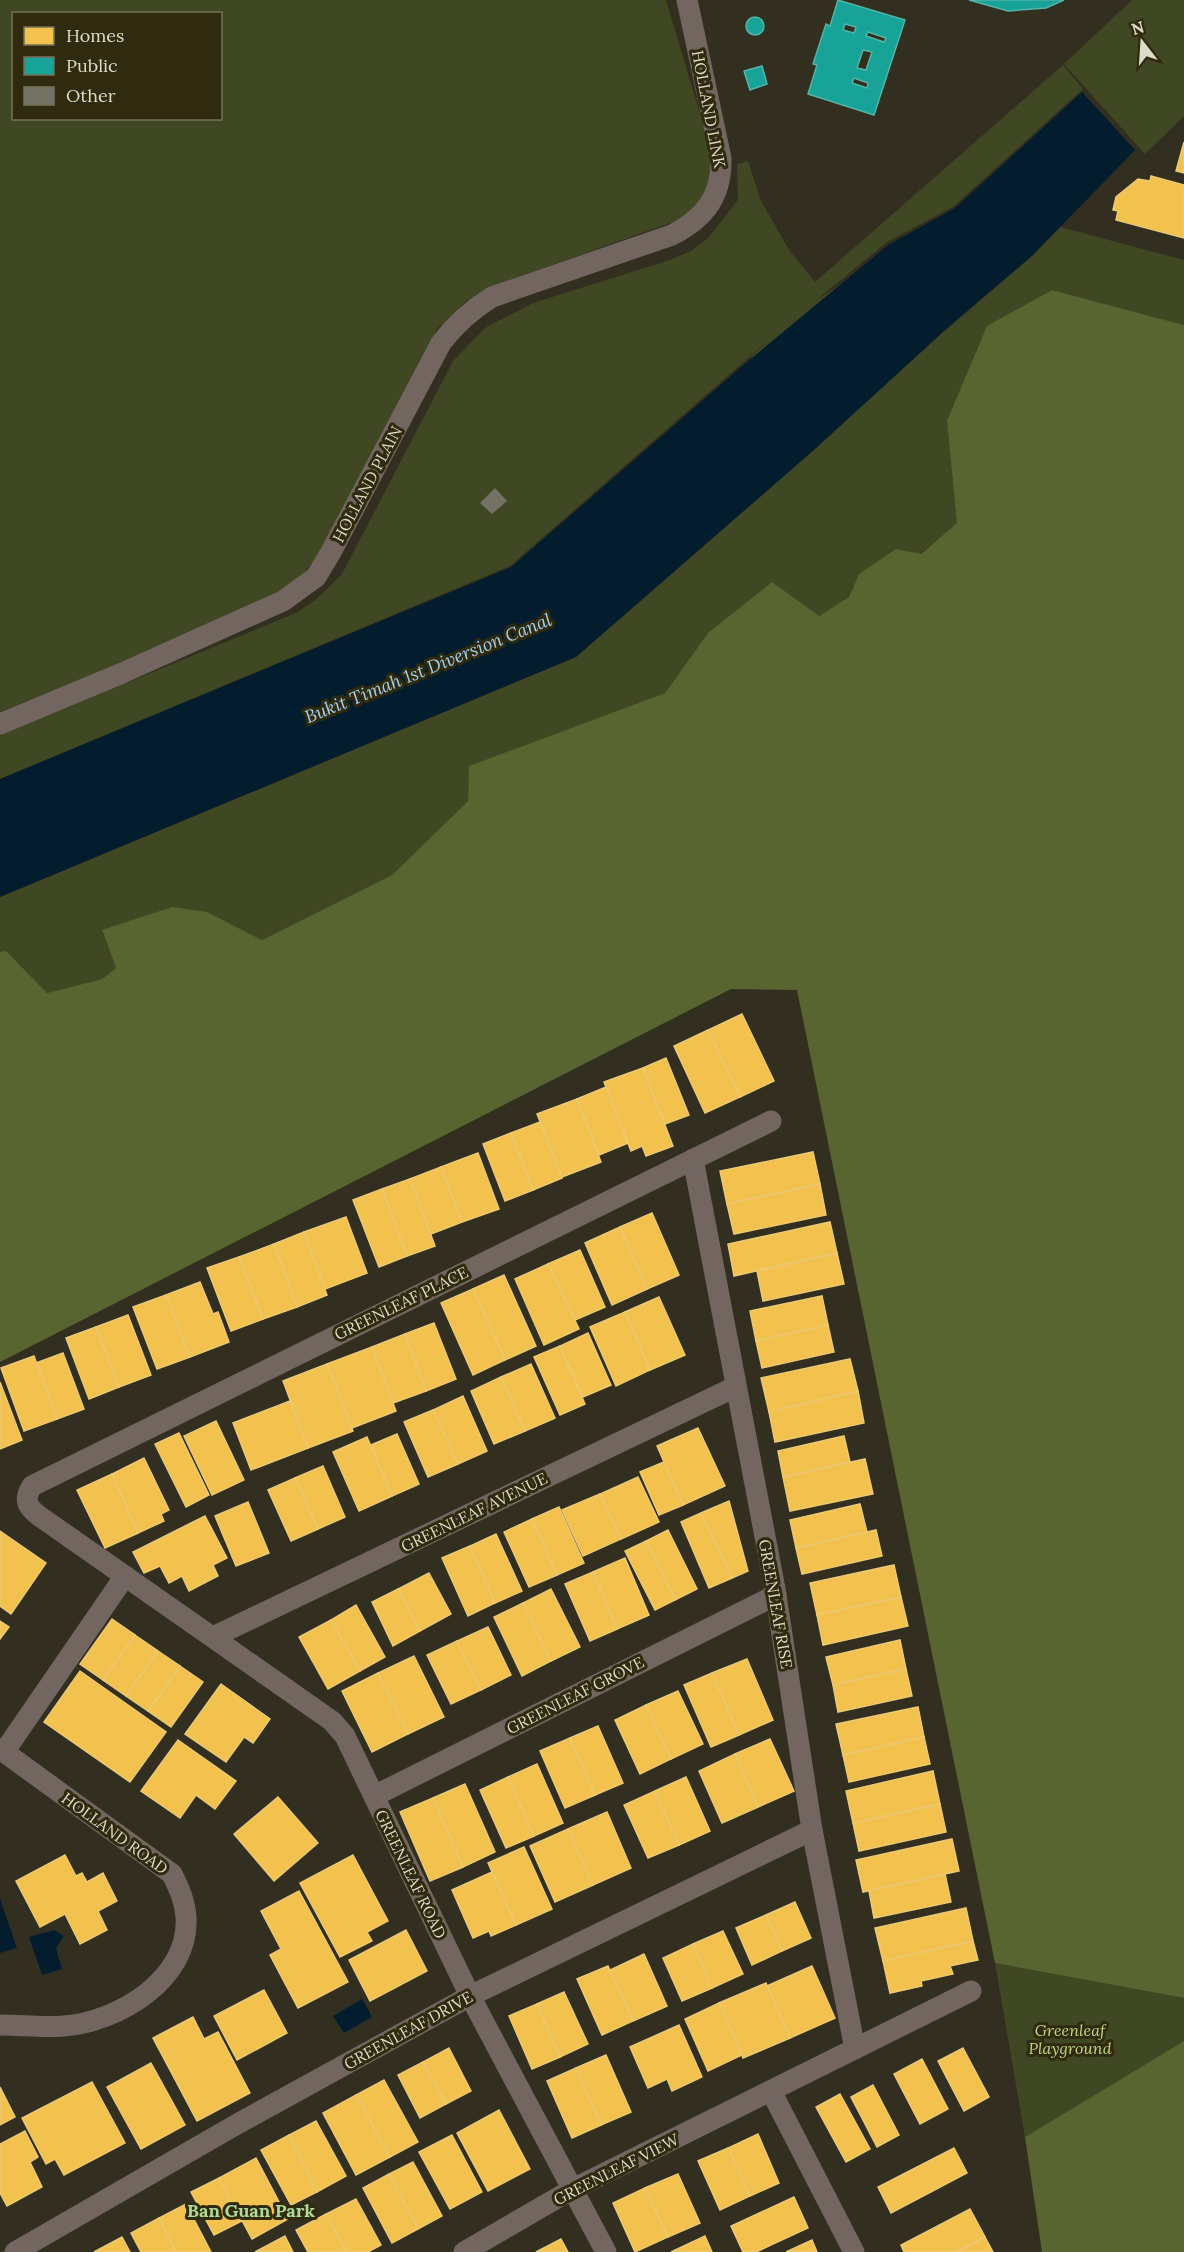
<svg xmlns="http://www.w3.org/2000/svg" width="1184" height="2252" viewBox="0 0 1184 2252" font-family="Lora,serif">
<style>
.green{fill:#3f4822;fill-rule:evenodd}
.forest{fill:#596530}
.water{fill:#041d2e}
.homes{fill:#f2c14e;stroke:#ecc973;stroke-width:1.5}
.public{fill:#17a398;stroke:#53b4a7;stroke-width:1.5;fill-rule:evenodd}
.building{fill:#747264}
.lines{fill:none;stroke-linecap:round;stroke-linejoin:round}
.minor{stroke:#736661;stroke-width:21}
.labels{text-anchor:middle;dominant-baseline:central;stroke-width:6;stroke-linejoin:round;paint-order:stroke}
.street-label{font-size:16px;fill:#dedbca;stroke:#302a0e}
.park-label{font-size:16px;font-style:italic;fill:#c1d881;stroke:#302a0e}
.water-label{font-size:18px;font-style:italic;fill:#a2cff3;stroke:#302a0e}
.neighbourhood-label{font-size:18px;font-weight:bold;fill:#b0db98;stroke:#302a0e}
</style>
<rect width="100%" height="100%" fill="#322f20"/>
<g class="green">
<path d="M0 0H666L711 151 714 169 705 197 684 218 487 288 466 301 437 329 427 346 318 556 285 596 0 712ZM14 14H220V118H14Z"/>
<polygon points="1132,0 1184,0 1184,116 1145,154 1064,64"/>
<polygon points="1063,65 1083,89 954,206 887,242 814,302 879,258 945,331 1032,256 1060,227 1184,260 1184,325 1052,290 947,421 958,523 920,554 859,574 849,597 819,616 708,633 665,693 470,766 468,801 392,875 262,940 207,912 102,931 116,968 102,979 47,993 6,952 0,952 0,897 576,657 825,440 751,357 770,339 510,566 0,779 0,735 296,613 317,599 342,574 453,361 485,328 533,303 670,260 691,251 708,238 738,200 737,164 748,161 761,201 789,250 815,282"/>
<polygon points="995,1963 1184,1998 1184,2041 1025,2137"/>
</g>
<g class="forest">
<polygon points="1052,290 1184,325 1184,1998 995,1963 797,990 731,989 0,1362 0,952 6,951 47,993 102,979 116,968 102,930 172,907 207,912 262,940 392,875 468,801 469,766 665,693 708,633 772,582 819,616 849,597 859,574 896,549 921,554 957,523 947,421 987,326"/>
<polygon points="1184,2041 1184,2252 1042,2252 1025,2137"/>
</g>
<g class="water">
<polygon points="1082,92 1135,150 1032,256 954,322 815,449 576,657 0,897 0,779 511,567 741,367 888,245 955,208"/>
<polygon points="0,1899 17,1948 0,1953"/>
<polygon points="54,1930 64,1936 56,1948 62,1969 42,1975 29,1937"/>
<polygon points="362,1999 372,2017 344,2033 333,2016"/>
</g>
<g class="homes">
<polygon points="1184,142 1184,173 1176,171"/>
<polygon points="1151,176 1184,185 1184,238 1116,220 1118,211 1113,210 1116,197 1138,179 1150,181"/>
<polygon points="742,1014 774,1081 740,1097 708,1030"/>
<polygon points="708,1030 740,1097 705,1113 674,1046"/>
<polygon points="666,1058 689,1115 665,1124 643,1068"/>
<polygon points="643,1068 673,1146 646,1156 642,1146 631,1151 604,1082"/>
<polygon points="606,1087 628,1143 599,1155 577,1099"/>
<polygon points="577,1099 601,1162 562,1177 537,1114"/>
<polygon points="540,1122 562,1178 533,1190 511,1133"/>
<polygon points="511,1133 533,1190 505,1201 483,1144"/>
<polygon points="813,1152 820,1184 727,1204 720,1171"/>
<polygon points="478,1153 499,1209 462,1222 441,1167"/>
<polygon points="441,1167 462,1222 431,1234 410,1179"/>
<polygon points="410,1179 435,1246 407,1256 382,1189"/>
<polygon points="820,1184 826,1215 734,1234 727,1204"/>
<polygon points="382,1189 407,1256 379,1267 353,1200"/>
<polygon points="652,1213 679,1275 647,1289 620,1227"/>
<polygon points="346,1217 367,1273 325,1289 304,1232"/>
<polygon points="830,1222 837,1253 734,1276 728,1244"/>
<polygon points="620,1227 647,1289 612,1305 585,1243"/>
<polygon points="304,1232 327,1295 297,1307 274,1244"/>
<polygon points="274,1244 297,1307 263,1319 239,1257"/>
<polygon points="580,1250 605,1307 575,1320 548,1264"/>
<polygon points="837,1253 844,1284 763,1301 757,1271"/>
<polygon points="239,1257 263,1319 231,1331 207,1268"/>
<polygon points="548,1264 579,1329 544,1345 515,1279"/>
<polygon points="504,1275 536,1346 505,1360 473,1289"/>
<polygon points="200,1282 213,1314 218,1312 229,1342 190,1357 166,1295"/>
<polygon points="473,1289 505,1360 473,1375 441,1303"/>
<polygon points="166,1295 190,1357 157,1369 133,1307"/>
<polygon points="822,1296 828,1325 756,1341 750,1311"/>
<polygon points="659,1297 685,1355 650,1370 625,1312"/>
<polygon points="625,1312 650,1370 616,1386 590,1327"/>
<polygon points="128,1315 151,1375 119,1387 96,1327"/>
<polygon points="434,1323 456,1379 426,1391 405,1334"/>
<polygon points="828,1325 834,1352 762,1368 756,1341"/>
<polygon points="96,1327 119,1387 89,1399 66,1338"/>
<polygon points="588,1333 611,1385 583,1397 560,1346"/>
<polygon points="405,1334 426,1391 393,1403 372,1347"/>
<polygon points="560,1346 585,1404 560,1415 534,1357"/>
<polygon points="372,1347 396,1411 352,1428 327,1364"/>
<polygon points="63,1353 84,1409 57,1419 36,1363"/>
<polygon points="34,1356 57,1419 24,1431 1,1368"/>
<polygon points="850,1359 858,1391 769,1412 761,1378"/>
<polygon points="327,1364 353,1431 308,1448 283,1381"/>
<polygon points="531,1364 555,1418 525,1431 501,1377"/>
<polygon points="501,1377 525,1431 494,1444 471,1391"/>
<polygon points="0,1382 22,1440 0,1449"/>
<polygon points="858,1391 864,1423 775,1442 769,1412"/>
<polygon points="463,1396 487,1451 458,1464 433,1410"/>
<polygon points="290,1401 308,1448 251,1470 233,1423"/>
<polygon points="433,1410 458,1464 428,1477 404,1422"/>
<polygon points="216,1421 244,1480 212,1495 184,1436"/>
<polygon points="698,1428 725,1486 683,1505 657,1446"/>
<polygon points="179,1433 209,1495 186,1507 155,1444"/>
<polygon points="397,1434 419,1484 392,1496 371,1445"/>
<polygon points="844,1436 850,1462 783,1477 778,1451"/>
<polygon points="367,1437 392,1496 359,1511 333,1452"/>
<polygon points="144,1458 169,1510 161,1514 164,1521 138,1533 112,1474"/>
<polygon points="865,1459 873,1494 790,1511 783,1477"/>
<polygon points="664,1462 683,1505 659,1515 640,1472"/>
<polygon points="323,1466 345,1517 318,1529 295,1478"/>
<polygon points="112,1474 138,1533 105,1548 77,1490"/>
<polygon points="638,1477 659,1522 621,1539 600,1494"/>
<polygon points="295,1478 318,1529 291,1541 268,1490"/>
<polygon points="600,1494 621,1539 583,1556 562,1510"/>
<polygon points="729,1501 748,1571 732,1578 701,1513"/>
<polygon points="248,1502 269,1553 236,1566 215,1516"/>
<polygon points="860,1504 867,1532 796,1548 790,1520"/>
<polygon points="559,1507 584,1563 557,1575 532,1519"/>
<polygon points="701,1513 732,1578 709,1588 681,1522"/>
<polygon points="205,1516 227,1558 213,1565 218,1576 189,1591 182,1576 169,1583 160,1566 144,1573 133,1552"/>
<polygon points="532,1519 557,1575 529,1587 504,1532"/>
<polygon points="668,1530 697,1589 675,1600 646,1541"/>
<polygon points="876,1530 882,1556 802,1574 796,1548"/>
<polygon points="0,1531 46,1563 11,1614 0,1606"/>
<polygon points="496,1534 522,1591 495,1603 470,1546"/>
<polygon points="646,1541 675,1600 655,1610 625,1551"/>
<polygon points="470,1546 495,1603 468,1616 442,1558"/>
<polygon points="625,1558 649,1615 617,1629 593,1572"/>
<polygon points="894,1565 901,1597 817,1615 810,1583"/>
<polygon points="593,1572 617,1629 590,1641 565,1584"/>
<polygon points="429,1573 451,1614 420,1631 398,1589"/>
<polygon points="398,1589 420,1631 393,1646 372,1602"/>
<polygon points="551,1589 580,1647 551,1661 523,1603"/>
<polygon points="901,1597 908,1626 823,1645 817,1615"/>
<polygon points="523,1603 551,1661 522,1676 494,1617"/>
<polygon points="356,1605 385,1657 360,1671 331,1620"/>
<polygon points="112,1619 135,1635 103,1680 80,1664"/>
<polygon points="331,1620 360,1671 328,1689 299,1637"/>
<polygon points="0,1621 9,1627 0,1639"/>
<polygon points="488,1627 511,1675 481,1690 457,1641"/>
<polygon points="135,1635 158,1651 126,1696 103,1680"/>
<polygon points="900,1640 906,1669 833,1685 826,1657"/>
<polygon points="457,1641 481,1690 451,1704 427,1655"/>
<polygon points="158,1651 180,1666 148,1711 126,1696"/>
<polygon points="414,1656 444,1717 408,1734 378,1673"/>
<polygon points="747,1659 773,1720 739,1735 712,1673"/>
<polygon points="180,1666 203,1682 171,1727 148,1711"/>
<polygon points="906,1669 912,1696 838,1712 833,1685"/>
<polygon points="80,1671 166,1732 130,1782 44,1722"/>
<polygon points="378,1673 408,1734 372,1752 342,1691"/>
<polygon points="712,1673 739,1735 711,1747 684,1685"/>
<polygon points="221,1684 270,1719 253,1743 244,1737 226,1762 185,1734"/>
<polygon points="678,1691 703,1744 671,1759 646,1705"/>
<polygon points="646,1705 671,1759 640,1774 615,1720"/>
<polygon points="918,1707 924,1737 843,1755 836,1724"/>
<polygon points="598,1726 623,1783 595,1795 570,1738"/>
<polygon points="924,1737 930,1764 849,1782 843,1755"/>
<polygon points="570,1738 595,1795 565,1808 540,1751"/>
<polygon points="770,1739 794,1791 758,1807 735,1754"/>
<polygon points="178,1740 236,1781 215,1809 196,1795 180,1818 141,1791"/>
<polygon points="735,1754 758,1807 722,1823 699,1771"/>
<polygon points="537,1764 563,1823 534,1836 508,1777"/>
<polygon points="933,1771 940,1804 853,1823 846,1791"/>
<polygon points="508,1777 534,1836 506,1848 480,1790"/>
<polygon points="686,1777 710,1831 679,1845 655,1791"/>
<polygon points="465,1784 495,1852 463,1867 433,1798"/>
<polygon points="655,1791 679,1845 648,1858 624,1805"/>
<polygon points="278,1797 318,1843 274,1881 234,1834"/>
<polygon points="433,1798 463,1867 430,1881 400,1812"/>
<polygon points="940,1804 946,1832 859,1851 853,1823"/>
<polygon points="607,1812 631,1868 593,1885 568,1829"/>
<polygon points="568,1829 593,1885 555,1902 530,1846"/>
<polygon points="952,1839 959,1871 863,1892 856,1860"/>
<polygon points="524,1847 552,1909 516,1925 488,1863"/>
<polygon points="65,1855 76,1876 82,1873 87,1882 103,1873 117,1901 98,1911 107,1930 80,1944 65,1914 40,1927 16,1881"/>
<polygon points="353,1855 388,1921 367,1932 372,1941 340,1957 300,1883"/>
<polygon points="492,1872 516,1925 491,1936 489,1931 473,1938 452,1890"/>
<polygon points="945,1874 951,1902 874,1918 869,1891"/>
<polygon points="299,1891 348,1982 298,2008 270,1955 281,1949 261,1911"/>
<polygon points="795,1902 811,1938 782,1951 766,1915"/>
<polygon points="966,1908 973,1941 883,1961 875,1928"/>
<polygon points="766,1915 782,1951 752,1965 736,1928"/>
<polygon points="406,1930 427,1971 370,2001 349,1960"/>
<polygon points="723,1931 743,1974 712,1988 693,1944"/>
<polygon points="973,1941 978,1960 950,1966 953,1974 921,1981 922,1986 890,1993 883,1961"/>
<polygon points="693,1944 712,1988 682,2001 663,1958"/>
<polygon points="644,1954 667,2006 633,2021 610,1970"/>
<polygon points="608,1966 633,2021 602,2035 577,1979"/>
<polygon points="812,1966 835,2018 790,2038 767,1986"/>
<polygon points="766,1983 790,2038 743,2058 719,2003"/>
<polygon points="264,1990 287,2033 237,2060 214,2016"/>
<polygon points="564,1992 588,2044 560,2057 537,2004"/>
<polygon points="719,2003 742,2055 708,2071 685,2019"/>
<polygon points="537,2004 560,2057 532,2069 509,2016"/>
<polygon points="193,2017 204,2039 218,2032 250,2093 197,2121 153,2038"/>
<polygon points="679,2025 702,2077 672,2091 667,2079 648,2088 630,2047"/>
<polygon points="449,2048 471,2091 446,2104 423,2062"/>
<polygon points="963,2048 989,2097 964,2111 938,2061"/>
<polygon points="606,2055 631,2112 601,2125 576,2068"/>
<polygon points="922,2059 948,2109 920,2124 894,2074"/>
<polygon points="423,2062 446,2104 420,2118 398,2075"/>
<polygon points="151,2063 185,2125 141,2149 107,2087"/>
<polygon points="576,2068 601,2125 572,2138 547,2081"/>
<polygon points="384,2080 418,2142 390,2157 356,2095"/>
<polygon points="92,2082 125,2143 64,2175 55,2159 46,2164 22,2118"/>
<polygon points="873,2085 899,2135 877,2147 851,2097"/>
<polygon points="0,2087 15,2117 0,2125"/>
<polygon points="840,2094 870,2149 846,2162 816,2107"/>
<polygon points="356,2095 390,2157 356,2175 323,2113"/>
<polygon points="499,2110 530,2169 488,2191 457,2133"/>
<polygon points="316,2121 346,2176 317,2192 289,2135"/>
<polygon points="25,2131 38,2157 30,2162 42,2187 7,2206 0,2193 0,2144"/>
<polygon points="758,2134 779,2183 750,2196 728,2148"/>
<polygon points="289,2135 317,2192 291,2205 261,2150"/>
<polygon points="452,2135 482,2192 450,2209 419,2152"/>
<polygon points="728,2148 750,2196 720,2210 698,2161"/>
<polygon points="954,2148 967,2173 891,2213 878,2187"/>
<polygon points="256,2158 288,2219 252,2239 219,2178"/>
<polygon points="413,2162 442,2216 418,2229 389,2174"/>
<polygon points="389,2174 418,2229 392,2243 363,2188"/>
<polygon points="678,2174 700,2223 668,2237 645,2188"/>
<polygon points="219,2178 242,2221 214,2235 191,2192"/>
<polygon points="645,2188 668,2237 635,2252 613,2203"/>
<polygon points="794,2197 808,2228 756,2252 743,2252 731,2226"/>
<polygon points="356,2199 381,2245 368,2252 346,2252 326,2214"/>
<polygon points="186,2204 211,2252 176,2252 159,2218"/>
<polygon points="970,2209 985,2237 956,2252 904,2252 901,2245"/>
<polygon points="326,2214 346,2252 308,2252 296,2230"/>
<polygon points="159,2218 176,2252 141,2252 131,2233"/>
<polygon points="285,2236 293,2252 255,2252"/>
<polygon points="705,2236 712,2252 671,2252"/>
<polygon points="122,2237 130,2252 94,2252"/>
<polygon points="985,2237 993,2252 956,2252"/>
<polygon points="561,2239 568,2252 536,2252"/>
<polygon points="812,2240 817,2252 786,2252"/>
</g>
<g class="public">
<path d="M838 0 905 20 874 115 808 94 817 65 813 64 826 24 830 26ZM845 24 856 27 854 33 843 30ZM868 32 886 38 884 42 866 36ZM863 50 872 52 866 70 857 68ZM854 78 868 83 867 88 852 83Z"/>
<polygon points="969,0 1064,0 1046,8 1008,11"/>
<circle cx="755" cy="26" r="9"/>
<polygon points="762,66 767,84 750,90 744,71"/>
</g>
<polygon class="building" points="495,488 507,501 492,514 480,503"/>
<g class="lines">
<g class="minor">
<path d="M0 724 120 674 283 601 316 577 331 552 441 343C456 323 471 310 492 297L672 235C705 218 722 196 721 158L687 0"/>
<polyline points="693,1159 775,1589 812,1830 855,2049"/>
<polyline points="213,1637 735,1387"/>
<path d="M0 1749 172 1874C179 1888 185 1901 186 1917 190 1979 118 2022 64 2026 43 2028 21 2025 0 2025"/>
<polyline points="4,1752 125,1576"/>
<polyline points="374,1796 776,1595"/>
<polyline points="771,2091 854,2252"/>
<polyline points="15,2252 239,2123 470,1996 812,1830"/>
<polyline points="464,2252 571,2190 971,1991"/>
<path d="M606 2252 470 1996 345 1736 332 1721 42 1518C29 1509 22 1501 32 1486L771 1121"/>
</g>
</g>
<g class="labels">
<g class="street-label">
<text transform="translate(709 109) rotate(79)">HOLLAND LINK</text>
<text transform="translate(367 484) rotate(-62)">HOLLAND PLAIN</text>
<text transform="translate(401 1303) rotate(-26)">GREENLEAF PLACE</text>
<text transform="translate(474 1512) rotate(-26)">GREENLEAF AVENUE</text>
<text transform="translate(776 1604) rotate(80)">GREENLEAF RISE</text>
<text transform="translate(575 1695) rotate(-27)">GREENLEAF GROVE</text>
<text transform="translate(115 1833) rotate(36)">HOLLAND ROAD</text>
<text transform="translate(411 1874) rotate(64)">GREENLEAF ROAD</text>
<text transform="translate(408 2030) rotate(-29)">GREENLEAF DRIVE</text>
<text transform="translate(616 2169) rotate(-27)">GREENLEAF VIEW</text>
</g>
<g class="park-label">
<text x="1070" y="2030">Greenleaf<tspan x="1070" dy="18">Playground</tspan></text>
</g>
<g class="water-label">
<text transform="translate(428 668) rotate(-22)">Bukit Timah 1st Diversion Canal</text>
</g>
<g class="neighbourhood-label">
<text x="251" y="2210">Ban Guan Park</text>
</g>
</g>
<rect x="12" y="12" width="210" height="108" fill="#302a0e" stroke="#767159" stroke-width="1.5"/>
<rect x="24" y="27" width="30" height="18" fill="#f2c14e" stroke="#767159" stroke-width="1.5"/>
<text x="66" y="42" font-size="18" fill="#dedbca">Homes</text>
<rect x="24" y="57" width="30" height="18" fill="#17a398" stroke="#767159" stroke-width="1.5"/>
<text x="66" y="72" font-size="18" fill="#dedbca">Public</text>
<rect x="24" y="87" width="30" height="18" fill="#747264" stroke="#767159" stroke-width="1.5"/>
<text x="66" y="102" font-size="18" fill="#dedbca">Other</text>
<g transform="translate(1142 42) rotate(343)" stroke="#302a0e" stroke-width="4.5" paint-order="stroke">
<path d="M0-4.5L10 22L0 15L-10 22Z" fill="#dedbca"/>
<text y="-9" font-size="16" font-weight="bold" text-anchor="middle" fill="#dedbca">N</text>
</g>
</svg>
